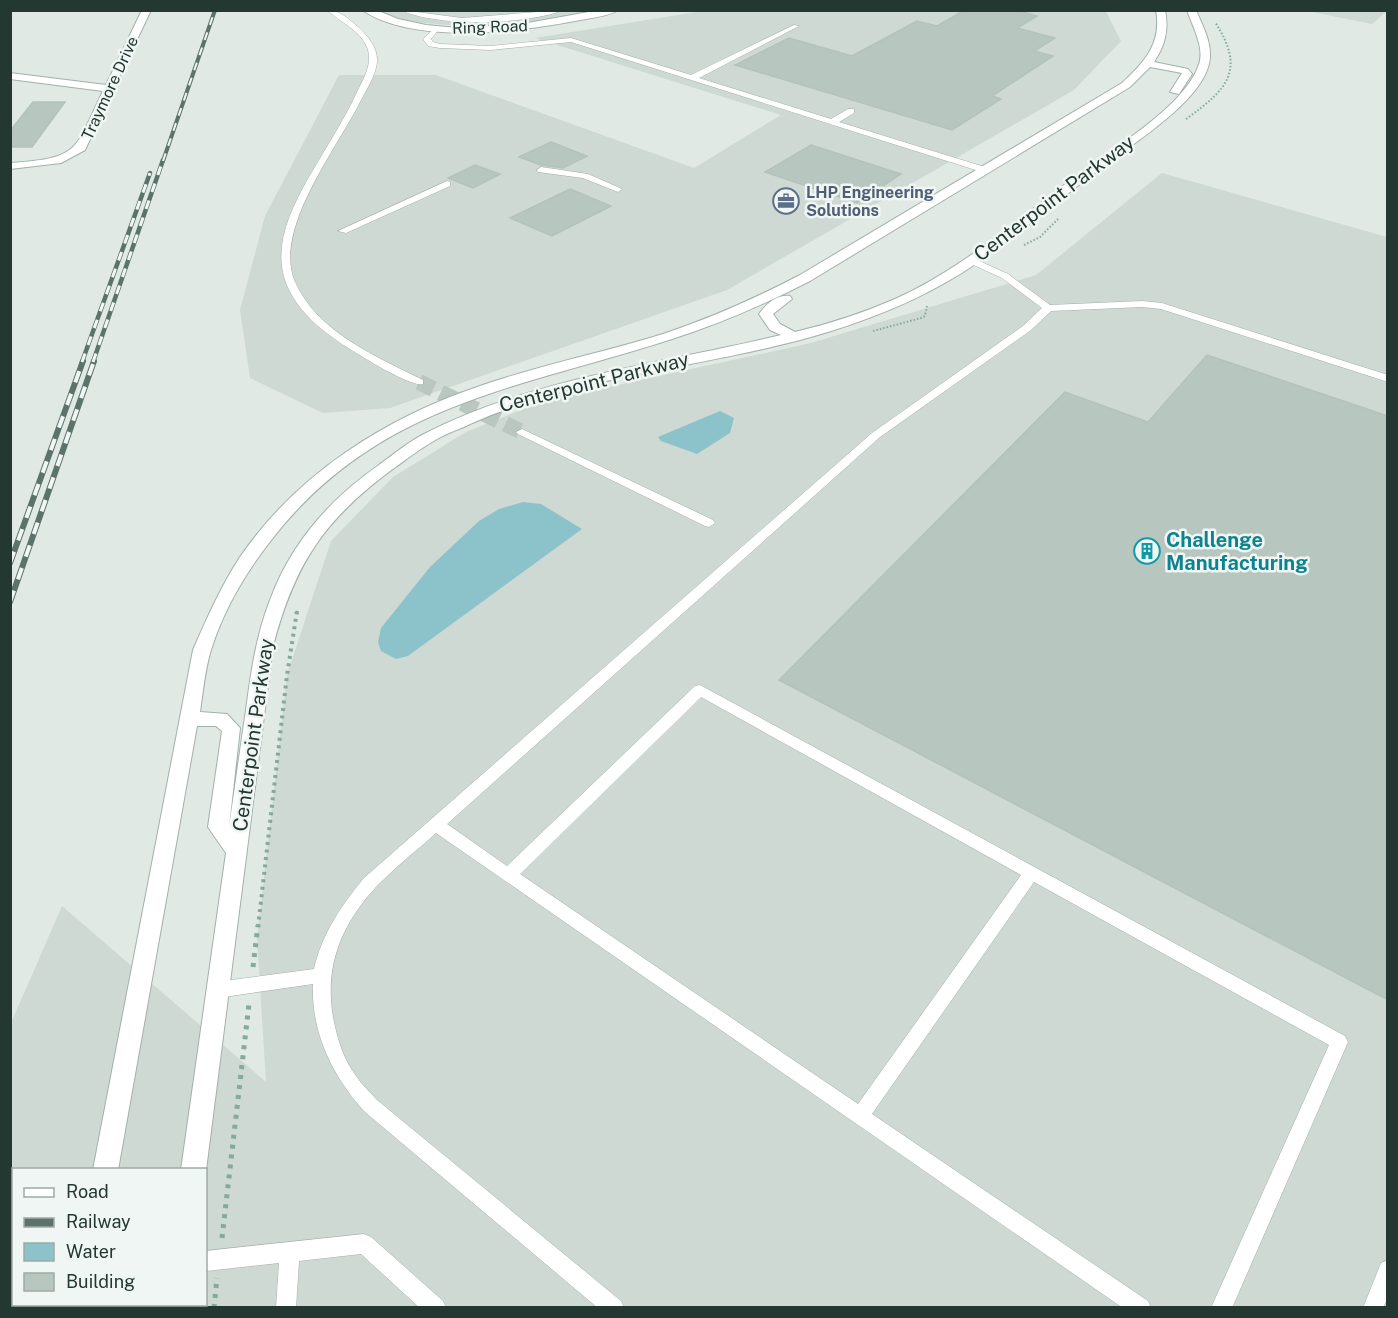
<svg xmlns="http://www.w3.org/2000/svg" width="1398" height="1318" viewBox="0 0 1398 1318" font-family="'Public Sans',sans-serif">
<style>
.built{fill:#ced9d3;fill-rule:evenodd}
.water{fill:#8cc3ca}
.building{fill:#b8c6c0;stroke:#b3c2bb;stroke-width:1.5}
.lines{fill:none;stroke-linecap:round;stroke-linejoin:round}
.street-tunnel{stroke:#bac6c0;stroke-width:16;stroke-dasharray:16 8;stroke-linecap:butt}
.lane-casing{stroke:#a3b0ab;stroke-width:1}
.street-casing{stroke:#a3b0ab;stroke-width:2}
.path-far3{stroke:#83aa9c;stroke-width:2;stroke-dasharray:1.5 2;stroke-linecap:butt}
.path-far2{stroke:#83aa9c;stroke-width:3;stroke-dasharray:2 4;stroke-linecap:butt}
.path-far1{stroke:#83aa9c;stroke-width:4;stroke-dasharray:3 4.5;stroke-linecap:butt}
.path{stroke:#83aa9c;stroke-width:5;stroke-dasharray:4 6;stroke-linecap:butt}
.lane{fill:#fff;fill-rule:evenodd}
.street{fill:#fff;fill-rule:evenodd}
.rail-far2-casing{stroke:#5c736c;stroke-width:4}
.rail-far1-casing{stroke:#5c736c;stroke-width:4.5}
.rail-casing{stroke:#5c736c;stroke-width:6}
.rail-far2{stroke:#f0f6f3;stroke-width:2;stroke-dasharray:8;stroke-linecap:butt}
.rail-far1{stroke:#f0f6f3;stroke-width:3;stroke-dasharray:9;stroke-linecap:butt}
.rail{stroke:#f0f6f3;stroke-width:4;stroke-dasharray:12;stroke-linecap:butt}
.labels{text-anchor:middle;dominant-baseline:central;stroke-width:5;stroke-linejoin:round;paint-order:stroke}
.far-street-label{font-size:16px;fill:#223831;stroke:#f0f6f3}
.far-service-label{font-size:16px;font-weight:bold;fill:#4e5e75;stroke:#f0f6f3;text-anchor:start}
.street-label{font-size:20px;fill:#223831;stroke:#f0f6f3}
.culture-label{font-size:20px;font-weight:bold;fill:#0d838f;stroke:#f0f6f3;text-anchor:start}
</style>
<rect width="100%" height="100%" fill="#e0e9e4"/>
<g class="built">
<polygon points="1105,10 1121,41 1074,90 727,290 390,408 323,413 250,378 240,310 265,216 339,75 436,75 694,168 781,115 535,38 703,11"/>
<polygon points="376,11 598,11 536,23 461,26 412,22"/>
<polygon points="1307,11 1387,11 1372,24"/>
<path d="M1162 173 1387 237V1307L11 1308V1023L62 906 266 1082 257 938 287 675 331 541 393 477 466 432 544 401 811 343 1036 275ZM14 1170H206V1304H14Z"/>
</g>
<g class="water">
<polygon points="720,411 734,418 730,433 697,454 661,441 658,437"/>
<polygon points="523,502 541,504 582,529 408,656 396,659 381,651 378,642 381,628 430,567 479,521 499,509"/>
</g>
<g class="building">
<polygon points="965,10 1015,10 1037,16 1017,28 1055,38 1034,51 1053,56 992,96 1001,99 952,130 735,65 789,38 852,56 917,21 937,26"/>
<polygon points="33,102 65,102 32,147 10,147 10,131"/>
<polygon points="551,142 587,156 563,168 541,165 519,157"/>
<polygon points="811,145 901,174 857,203 765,172"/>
<polygon points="475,165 500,174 473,188 448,178"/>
<polygon points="570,189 611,206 552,236 510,218"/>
<polygon points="1207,355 1388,416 1388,1000 779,680 1065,392 1148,422"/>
</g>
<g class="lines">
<polyline class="street-tunnel" points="419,382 522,432"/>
<g class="lane-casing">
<g id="lane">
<path d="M327 10C339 10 349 19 358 27 368 36 378 48 377 62 376 74 367 89 361 100 338 147 272 230 295 282 317 332 377 357 423 380V384C410 387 363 357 350 349 215 266 313 189 358 90 365 76 373 62 367 47 360 30 340 22 327 10Z"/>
<path d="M401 10 462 18 563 10C528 25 435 27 401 10Z"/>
<polygon points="794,25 799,26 699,78 831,119 848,109 854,109 854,113 839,122 988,168 988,172 982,172 571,42 491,50 440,48 428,46 423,39 437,26 440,28 431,39 433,42 440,44 491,46 571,38 691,75"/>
<polygon points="541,167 588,174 622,189 618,192 583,178 538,172 537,170"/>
<polygon points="447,181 450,182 450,186 346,233 338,231"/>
<path d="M969 259H975L1008 274 1050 305 1142 301 1162 303 1388 375V382L1161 309 1142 307 1051 311 1031 330 880 437 447 824 507 866 695 686 700 685 1345 1036 1348 1042 1232 1308H1211L1329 1045 1034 882 872 1114 1148 1301 1151 1308H1123L436 833C416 851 394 868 375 888 340 926 323 970 334 1022 338 1041 344 1060 356 1076 362 1085 370 1092 377 1100L621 1301 624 1308H598L365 1112C333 1077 311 1033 313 984L217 998 211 995 209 990 211 985 217 982 314 969C322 934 341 906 364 878L872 433 1023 326 1042 308 1002 278 969 263ZM701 697 1021 875 858 1104 520 874Z"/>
<polygon points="522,429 713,520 715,523 709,527 705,526 518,434 516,432"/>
<polygon points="364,1234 371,1237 443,1301 446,1308 420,1308 361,1254 299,1261 296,1308 276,1308 279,1263 206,1271 206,1251"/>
<polygon points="1388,1260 1388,1297 1383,1308 1363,1308 1381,1263"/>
</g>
</g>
<g class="street-casing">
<g id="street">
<path d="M142 10H151L85 150 61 163 10 169V163C81 158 74 151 103 91L10 79V73L106 85Z"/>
<path d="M362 10H376L398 19 426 25 458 28 522 24 600 10H619C607 17 589 18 575 21 516 32 414 45 362 10Z"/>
<path d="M1156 10H1165C1169 31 1165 45 1154 62L1188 69 1192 74 1179 94 1170 92 1182 73 1150 67 1130 87 810 281C765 304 720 324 672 339 518 389 375 403 269 543 245 574 223 611 211 650 205 669 203 692 200 712L227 714 240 728 229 827C235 788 240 749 246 710 251 672 256 636 270 600 291 543 330 499 379 465 394 454 408 442 424 434 536 377 661 364 781 335L770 330 759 314C766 304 777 294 790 296L792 299 773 314 780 324 795 332C829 324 863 313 895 299 962 269 1018 219 1076 176 1111 150 1182 108 1198 67 1206 49 1193 28 1187 10H1196C1202 25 1211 40 1210 57 1208 96 1141 138 1112 160 1066 193 1023 232 977 263 932 294 880 316 828 332 710 368 584 373 470 424 458 430 444 434 432 442 420 449 408 458 397 466 326 517 295 562 273 646L206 1170H181L226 853 208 827 221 738 222 731 216 726H197L118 1170H93L193 650C207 618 221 586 240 557 297 474 385 418 480 386 540 365 602 353 663 334 711 318 756 298 800 275L1122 83C1145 62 1162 43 1156 10Z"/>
<rect x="66" y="1304" width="27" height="4"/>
<rect x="162" y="1304" width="26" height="4"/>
</g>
</g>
<g class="path-far3">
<path d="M1186 119C1228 89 1246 70 1215 22"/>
<polyline points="1024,245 1040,237 1058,219"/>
<polyline points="873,331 921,318 925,316 927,306"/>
</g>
<polyline class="path-far2" points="297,613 298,608"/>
<polyline class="path-far1" points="258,927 287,675 297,611"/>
<g class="path">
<polyline points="253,967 258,925"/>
<polyline points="222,1238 249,1004"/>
<polyline points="214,1308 217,1278"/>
</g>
<use href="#lane" class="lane"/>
<use href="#street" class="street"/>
<g class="rail-far2-casing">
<polyline id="rail-far2" points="163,161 215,10"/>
</g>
<g class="rail-far1-casing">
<g id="rail-far1">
<polyline points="82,362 150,173"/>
<polyline points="93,362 163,160"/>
</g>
</g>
<g class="rail-casing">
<g id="rail">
<polyline points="10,563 83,361"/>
<polyline points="10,602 94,361"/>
</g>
</g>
<use href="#rail-far2" class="rail-far2"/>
<use href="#rail-far1" class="rail-far1"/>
<use href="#rail" class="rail"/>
</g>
<defs>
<g id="office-ring" transform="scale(1.35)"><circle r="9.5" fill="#f0f6f3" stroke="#5c6f8a" stroke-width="1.5"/><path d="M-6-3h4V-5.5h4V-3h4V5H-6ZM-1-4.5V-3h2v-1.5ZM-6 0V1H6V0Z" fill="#5c6f8a"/></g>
<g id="building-ring" transform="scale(1.35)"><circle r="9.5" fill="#f0f6f3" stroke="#0f9aa8" stroke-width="1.5"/><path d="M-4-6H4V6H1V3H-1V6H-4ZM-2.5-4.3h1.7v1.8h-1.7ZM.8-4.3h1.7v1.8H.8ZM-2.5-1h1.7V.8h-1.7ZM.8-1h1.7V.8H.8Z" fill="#0f9aa8"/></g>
</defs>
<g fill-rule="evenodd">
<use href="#office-ring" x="786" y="201"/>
<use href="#building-ring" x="1147" y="551"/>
</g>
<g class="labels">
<g class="far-street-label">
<text transform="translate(490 27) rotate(-2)">Ring Road</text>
<text transform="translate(110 88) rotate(-65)">Traymore Drive</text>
</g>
<g class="far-service-label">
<text x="806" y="192">LHP Engineering<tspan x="806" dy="18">Solutions</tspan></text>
</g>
<g class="street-label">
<text transform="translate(1054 198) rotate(-37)">Centerpoint Parkway</text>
<text transform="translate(594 382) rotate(-14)">Centerpoint Parkway</text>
<text transform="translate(253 735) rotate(-82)">Centerpoint Parkway</text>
</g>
<g class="culture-label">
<text x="1166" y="540">Challenge<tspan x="1166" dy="23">Manufacturing</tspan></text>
</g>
</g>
<rect width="1398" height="1318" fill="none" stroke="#223831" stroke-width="24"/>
<rect x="12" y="1168" width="195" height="138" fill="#f0f6f3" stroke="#9eaaa5" stroke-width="1.5"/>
<rect x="24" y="1188" width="30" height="9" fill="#ffffff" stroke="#9eaaa5" stroke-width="1.5"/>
<text x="66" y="1198" font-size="18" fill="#223831">Road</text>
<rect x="24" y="1218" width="30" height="9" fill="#5c736c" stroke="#9eaaa5" stroke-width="1.5"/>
<text x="66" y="1228" font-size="18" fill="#223831">Railway</text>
<rect x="24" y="1243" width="30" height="18" fill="#8cc3ca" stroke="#9eaaa5" stroke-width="1.5"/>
<text x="66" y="1258" font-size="18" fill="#223831">Water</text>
<rect x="24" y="1273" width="30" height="18" fill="#b8c6c0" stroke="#9eaaa5" stroke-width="1.5"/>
<text x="66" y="1288" font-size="18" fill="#223831">Building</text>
</svg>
